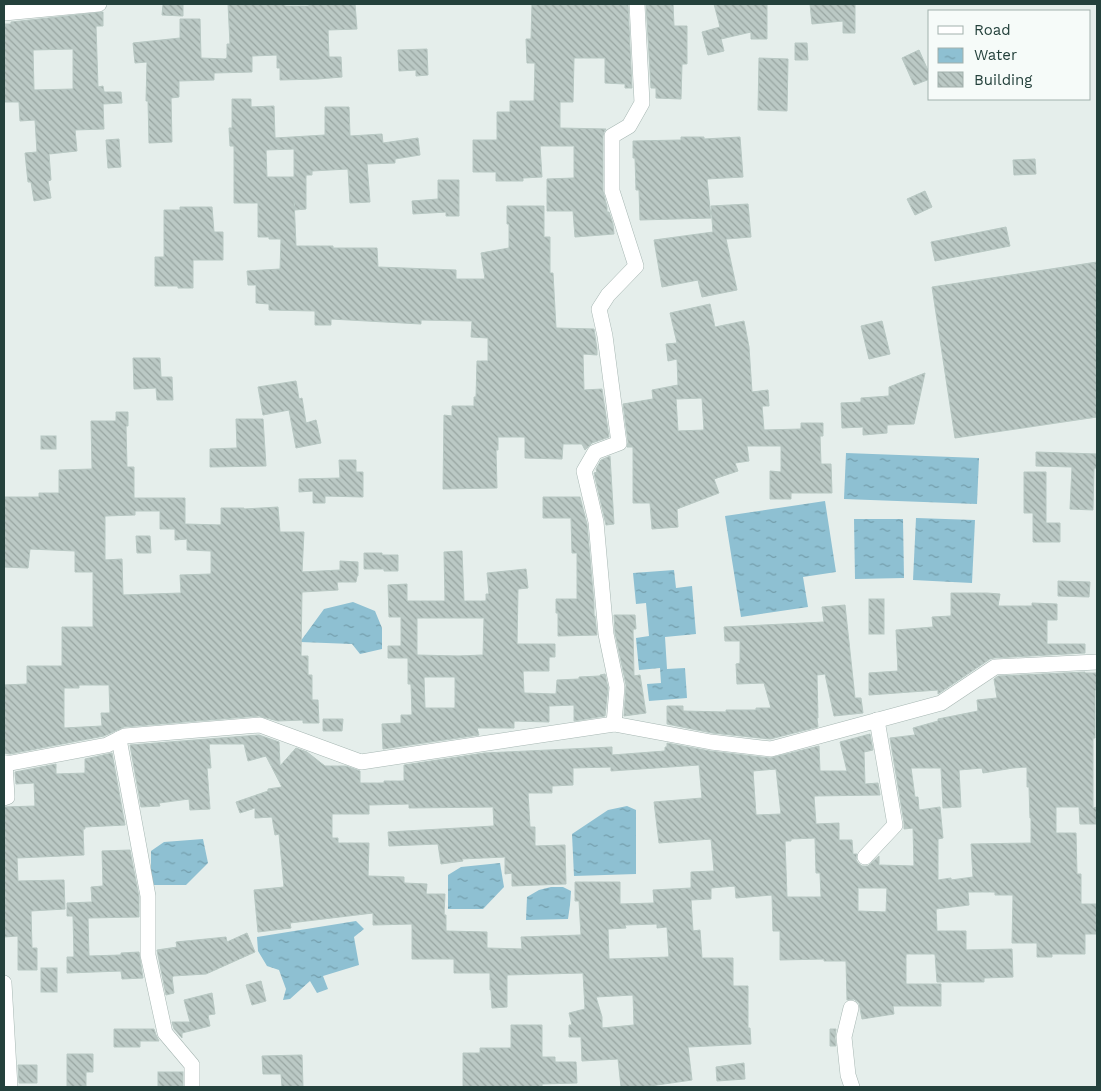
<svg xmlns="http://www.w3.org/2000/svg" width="1101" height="1091" viewBox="0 0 1101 1091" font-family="'Work Sans',sans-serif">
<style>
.water{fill:url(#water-ripples)}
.building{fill:url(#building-back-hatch);stroke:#b8c8c3;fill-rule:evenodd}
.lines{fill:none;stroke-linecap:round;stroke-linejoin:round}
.minor-casing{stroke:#a7b7b3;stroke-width:16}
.minor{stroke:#fff;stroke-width:15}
</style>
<defs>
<pattern id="water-ripples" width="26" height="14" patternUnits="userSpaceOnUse" patternTransform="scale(1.25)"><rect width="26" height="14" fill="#8ec0d2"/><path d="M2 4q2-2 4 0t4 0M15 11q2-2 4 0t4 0" fill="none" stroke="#749eac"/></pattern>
<pattern id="building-back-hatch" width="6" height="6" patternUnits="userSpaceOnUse" patternTransform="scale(1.25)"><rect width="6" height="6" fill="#bbc9c5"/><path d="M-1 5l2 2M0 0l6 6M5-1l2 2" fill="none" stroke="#98a5a1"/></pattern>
</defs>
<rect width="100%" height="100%" fill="#e5eeeb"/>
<g class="water">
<polygon points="846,453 979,458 977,504 844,499"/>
<polygon points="825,501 836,572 803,577 808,607 741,617 725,516"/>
<polygon points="916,518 975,520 972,583 913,580"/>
<polygon points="854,519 903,519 904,578 855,579"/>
<polygon points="674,570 676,588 692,586 696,634 665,637 667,669 685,668 687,698 649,701 647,684 661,683 660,668 639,670 636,638 649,636 646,603 636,604 633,573"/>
<polygon points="353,602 375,611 382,628 382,649 360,654 352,644 300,642 324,609"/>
<polygon points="627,806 636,810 636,874 574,876 572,834 608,810"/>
<polygon points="203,839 208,863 186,885 151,885 151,851 164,842"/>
<polygon points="500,863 504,887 483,909 448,909 448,875 461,867"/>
<polygon points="551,887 563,887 571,891 570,905 568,919 526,920 527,897 539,890"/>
<polygon points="356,921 364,929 354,937 359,965 323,976 328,989 317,993 310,981 290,999 283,1000 286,989 279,970 267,966 258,951 257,937"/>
</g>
<g class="building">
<polygon points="163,4 183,4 183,16 162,15"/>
<polygon points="228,4 284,4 285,6 309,6 309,4 355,4 357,29 328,30 329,57 341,57 342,77 318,79 280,80 280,68 277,68 277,55 252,56 252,72 214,73 214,80 179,81 179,97 171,98 172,142 149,143 148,101 146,101 147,62 135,63 133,43 180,38 180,19 200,19 201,58 226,59 226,58 227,58 227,44 230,44"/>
<polygon points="532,4 628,4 632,88 625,88 625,84 605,83 605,58 574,58 573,102 560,102 560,128 606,129 604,132 603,136 603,191 607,207 607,212 609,212 613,224 614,234 575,237 573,211 547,211 547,179 574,178 574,146 540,146 542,177 523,178 523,181 496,181 496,172 473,172 473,140 497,140 497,112 510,112 510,101 534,101 535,63 527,63 526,39 531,39"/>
<polygon points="646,4 673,4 674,26 687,26 687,64 682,64 681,99 656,98 656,88 651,88"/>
<polygon points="714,4 767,4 767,39 751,39 751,32 721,39 724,51 708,55 702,32 720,27"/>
<polygon points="810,4 855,4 855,33 843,33 843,21 812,24"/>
<path d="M103 12V26H96L98 87 103 86 104 92H121L122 103 103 104 104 129 75 130 77 151 49 154 51 180 48 181 51 198 34 201 31 182H28L25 153 37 152 35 120 20 121 19 102H4V24H11V22ZM73 49V89L34 90 33 50Z"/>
<polygon points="795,43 807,43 808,60 795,60"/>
<polygon points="427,49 428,75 416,76 416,70 399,71 398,50"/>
<polygon points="919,50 930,75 930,79 914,85 902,58"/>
<polygon points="759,58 788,59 787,111 758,110"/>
<path d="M232 99H251V107L274 106 275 138 325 135V107H349L350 136 382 134 383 143 418 138 420 155 395 159V163L367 164 370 202 350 203 348 169 312 171V175H306V209L295 210 294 199 296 246H333V248H377L378 267 456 270V279H485L481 253 509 248V224H507V206H544V237H550V273H553L556 328 594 329 597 349V355L583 354 584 390 602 389 609 437 592 443 585 450 582 444H563L562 459 525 458V437H498V450H496L497 488 443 489 444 415 452 416V406H474V397H476L477 361H488V338L471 337 472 321 421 320V324L331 319V325H315V311L269 310V304L256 303V285H248L247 271 280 269 281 239H269V237H258V203H234V146H230L229 128H232ZM294 149V177H267L266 150Z"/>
<polygon points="681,137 704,137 704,139 740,137 743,177 707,179 711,218 640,220 639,190 636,190 635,158 633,158 633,141 681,140"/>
<polygon points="119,139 121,167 108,168 106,140"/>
<polygon points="1035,159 1036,174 1014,175 1013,160"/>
<polygon points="438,180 459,180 459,216 446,216 446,212 413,214 412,201 438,199"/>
<polygon points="925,191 932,207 915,215 907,199"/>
<polygon points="748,204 751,237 726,239 737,290 702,297 698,280 662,287 654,240 713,232 711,206"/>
<polygon points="180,207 212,207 214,232 223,232 223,260 193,260 193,288 178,288 178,286 155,286 155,257 164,257 164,210 180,210"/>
<polygon points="1006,227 1010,246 935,261 931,242"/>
<polygon points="1097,262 1097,417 955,438 932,287"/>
<path d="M710 304 715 327 744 321 749 347 752 392 768 390 769 406H762L764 430 801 429V423H823V436H820L821 464H831L832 493H791V499H770V471L781 472V446H747L749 461 735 463 738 471 714 479 719 493 677 509 678 527 652 529 650 503H633V447H627L628 442 623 404 653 399 652 390 678 385 677 359 668 361 666 344 677 343 670 313ZM702 398 704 430 678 431 676 399Z"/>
<polygon points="882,321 890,354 869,359 861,326"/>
<polygon points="133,358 160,358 161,377 172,377 173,400 157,400 156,388 134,389"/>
<polygon points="925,373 914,424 887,425 887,433 863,435 863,427 842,428 841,403 861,402 861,398 889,396 889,387"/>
<polygon points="296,381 299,399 302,398 306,423 316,420 321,443 296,448 289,410 263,415 258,387"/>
<path d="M116 412H128V426H126L127 467H134V498H185V524L221 525V508H244V509L278 507 280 532H304L302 572 340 570V561L358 562V576H357L356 582H337L338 590 302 592 301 656H308V675H312V700H318L319 723H303V720L278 721 259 716 124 727 104 736 10 754 4 753V685L27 684V666H62V627H93V572H75V551L30 549 28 568 4 567V497H39V493H59V470L92 469 91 421H116ZM135 511H160V529H175V540L187 539V550L211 551V574L180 575 181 593 123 595 122 559 105 560V516L135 515ZM79 685H109L110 713H101L102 726 64 728V688H79Z"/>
<polygon points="236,419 263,419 266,466 210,467 210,449 237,448"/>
<rect x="41" y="436" width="15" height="13"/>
<polygon points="1036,452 1097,454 1097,468 1094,468 1093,510 1070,509 1072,467 1036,466"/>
<polygon points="610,456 614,524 606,525 594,473 597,472 596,469 601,460"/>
<polygon points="339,460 356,460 356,472 363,472 363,497 325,496 325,503 313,503 313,491 299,492 299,479 340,478"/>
<polygon points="1024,472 1046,472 1046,523 1060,523 1060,542 1033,542 1033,513 1024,513"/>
<polygon points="543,497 580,497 587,524 594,603 594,616 595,616 597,635 558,636 558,613 556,613 556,599 577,599 577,553 572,553 571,518 543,518"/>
<polygon points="136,536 150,536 151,553 137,553"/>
<path d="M462 551 464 601H486V594H489L487 573 526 569 528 588 518 589 517 644H555V657H549V671H523L524 693 556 694 557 680 579 679V677L600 676V675L605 674 608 688 605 716 574 721V705L549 706V722L514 721V728H477L479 735 383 749 382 724 401 723V715H412L411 684H408V658H388V646H401V617H389L388 585 407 584V601H445L444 552ZM417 618H484L483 655 458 656 417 655ZM424 677H455V708H425Z"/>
<polygon points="364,553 382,553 382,555 398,555 398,571 384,571 384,569 364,569"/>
<polygon points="1058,581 1090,582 1089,597 1058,596"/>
<polygon points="951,593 987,593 1000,594 998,606 1032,606 1032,603 1057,604 1057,620 1047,620 1047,644 1085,644 1085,653 994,658 990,659 938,694 938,690 869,695 869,673 898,671 896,630 933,627 932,617 951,616"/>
<rect x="869" y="599" width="15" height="35"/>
<polygon points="845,605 855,698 861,698 863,713 834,716 825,674 817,675 818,718 817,718 818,727 770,739 712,733 667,724 667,706 683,706 683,711 726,712 726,710 756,710 756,708 771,708 764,683 737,684 736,664 740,663 740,641 725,641 724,627 824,622 822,607"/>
<polygon points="614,615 635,615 636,629 633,629 634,676 640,675 646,713 624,716 626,685 615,633"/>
<path d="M1085 672V673H1097V690H1095V738H1093V808L1097 807V824H1080L1079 807H1056V833H1076L1077 874H1081V904H1097V934H1085V954H1052V957H1037V943H1012L1013 895H995V892H968L969 905 936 909 937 931H966V950L1012 949 1013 977 984 978V982H937L935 954H906V984H941V1006H893L894 1014 862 1019 859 1003 854 999 847 1000 846 961H824V959L780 960V931H773L772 895 736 898 735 886 711 888V899L691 900 693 931 700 930 702 958H733V986H748V1028H750L751 1044 688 1047 692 1080 643 1087H621L618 1059 582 1061 581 1037H569V1025H572L569 1013 585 1009 583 973 507 975V1007L492 1008 491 990H490V973H454V959H412V924L373 925V913L290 923 291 928 258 932 254 890 284 887 279 834 275 835 272 817 255 818V808L240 813 236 802 268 791V789L282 787 266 756 248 761 244 744H209L211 768H207L210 809 190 810 189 799 159 803 160 806 141 807 130 745 259 735 279 742 280 766 296 748 307 752 325 766H346L360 771V783H384V781H404V765L484 753 612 747V755L665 751V747H667V743L710 751 770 758 819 746 820 771H847L840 742 870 734 873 750 864 752 865 784 878 783 880 795 814 796 816 824 839 823V840H852L853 854H857L856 860 858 863 862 866H868L879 856V865L914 866 913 828 904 829V823L890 738 915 735 913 728 938 721V719L978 711 977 700 997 698 994 679 998 676ZM699 765 702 798 654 802 659 843 711 839 714 871 691 872V888L653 890 654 903 620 904V882H575V901H579L581 935 521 937 522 949 487 948V932L446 931V915H444L445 894H426L427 884 404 883V877L368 876 369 843H338V838H332V814H369V805L409 804V808L493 807 494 826 388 832 389 846 438 844 441 864 463 861 462 859 505 857V874L512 873V886L566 884 565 845 535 846V827H530L528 793H552V786L573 785V768L611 767V771ZM1027 767V787H1029L1030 818H1031V843L971 844 973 877 951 880V878L938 880V839L943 838 940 807 919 810 918 797H915L911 768H941L943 808 961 807 959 770 982 768 983 773 1013 768ZM776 769 781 814 756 815 753 771ZM815 838 816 873H820L821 897H787L785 841H791V839ZM858 888H887L886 912 858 911ZM657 924V928L667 927 669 957 609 959 608 929 626 928 625 925ZM633 995 634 1025 602 1028V1017L596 997Z"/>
<polygon points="323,719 343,719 342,731 323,731"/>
<polygon points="112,753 125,825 85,827 85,829 83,829 84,855 17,858 18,881 64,880 65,909 31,911 32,948 37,948 37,970 18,970 18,936 4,937 4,807 35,806 34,783 16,784 15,772 56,764 56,774 85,773 85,759"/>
<polygon points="130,850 139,897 139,917 88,918 89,956 121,955 121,953 139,952 143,978 122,979 121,971 67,973 67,957 74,957 73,916 67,916 67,903 92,902 91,887 103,886 102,851"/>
<polygon points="247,933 255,952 206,974 173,976 173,977 172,977 174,993 166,995 157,950 177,947 176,942 226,937 227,942"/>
<rect x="41" y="968" width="16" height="24"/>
<polygon points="261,981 266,1001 252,1005 246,985"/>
<polygon points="212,993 215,1014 208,1015 210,1026 182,1033 182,1038 174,1029 172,1022 190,1022 184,1000"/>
<polygon points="511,1025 542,1025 542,1057 555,1057 555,1062 576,1062 577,1083 542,1084 542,1087 463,1087 463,1053 480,1053 480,1048 511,1048"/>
<polygon points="114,1029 154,1029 156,1035 159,1041 140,1041 140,1047 114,1047"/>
<polygon points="830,1029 836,1029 835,1038 836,1046 830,1046"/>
<polygon points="67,1054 93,1054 93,1072 86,1072 86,1087 67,1087"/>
<polygon points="302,1055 303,1087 282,1087 281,1074 263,1074 262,1056"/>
<polygon points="744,1063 745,1079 717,1081 716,1067"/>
<polygon points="18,1065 37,1065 37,1083 19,1083"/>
<rect x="158" y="1072" width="25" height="15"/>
</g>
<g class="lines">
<g class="minor-casing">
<g id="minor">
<polyline points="4,13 99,4"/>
<polyline points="614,724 617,687 606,634 596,522 584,471 595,452 619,443 605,336 599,309 608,295 636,266 612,191 612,136 629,126 642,103 637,4"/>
<polyline points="119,739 148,896 148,955 165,1033 192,1065 192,1087"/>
<polyline points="4,763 11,763 107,745 125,736 260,725 361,762 614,724 711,742 771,749 941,703 995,667 1097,662"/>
<polyline points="4,798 7,797 5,763"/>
<polyline points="865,857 895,825 877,720"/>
<polyline points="4,983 10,1087"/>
<polyline points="851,1008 844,1037 848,1075 852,1087"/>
</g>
</g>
<use href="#minor" class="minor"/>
</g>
<rect width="1101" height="1091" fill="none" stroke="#24413c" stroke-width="10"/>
<rect x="928" y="10" width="162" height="90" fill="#f6fbf9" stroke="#a2b1ad"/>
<rect x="938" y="26" width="25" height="8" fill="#ffffff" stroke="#a2b1ad"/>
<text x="974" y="35" font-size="15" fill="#24413c">Road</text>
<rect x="938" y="48" width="25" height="15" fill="url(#water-ripples)" stroke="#a2b1ad"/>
<text x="974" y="60" font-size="15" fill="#24413c">Water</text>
<rect x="938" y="72" width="25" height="15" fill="url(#building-back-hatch)" stroke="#a2b1ad"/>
<text x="974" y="85" font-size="15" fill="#24413c">Building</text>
</svg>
